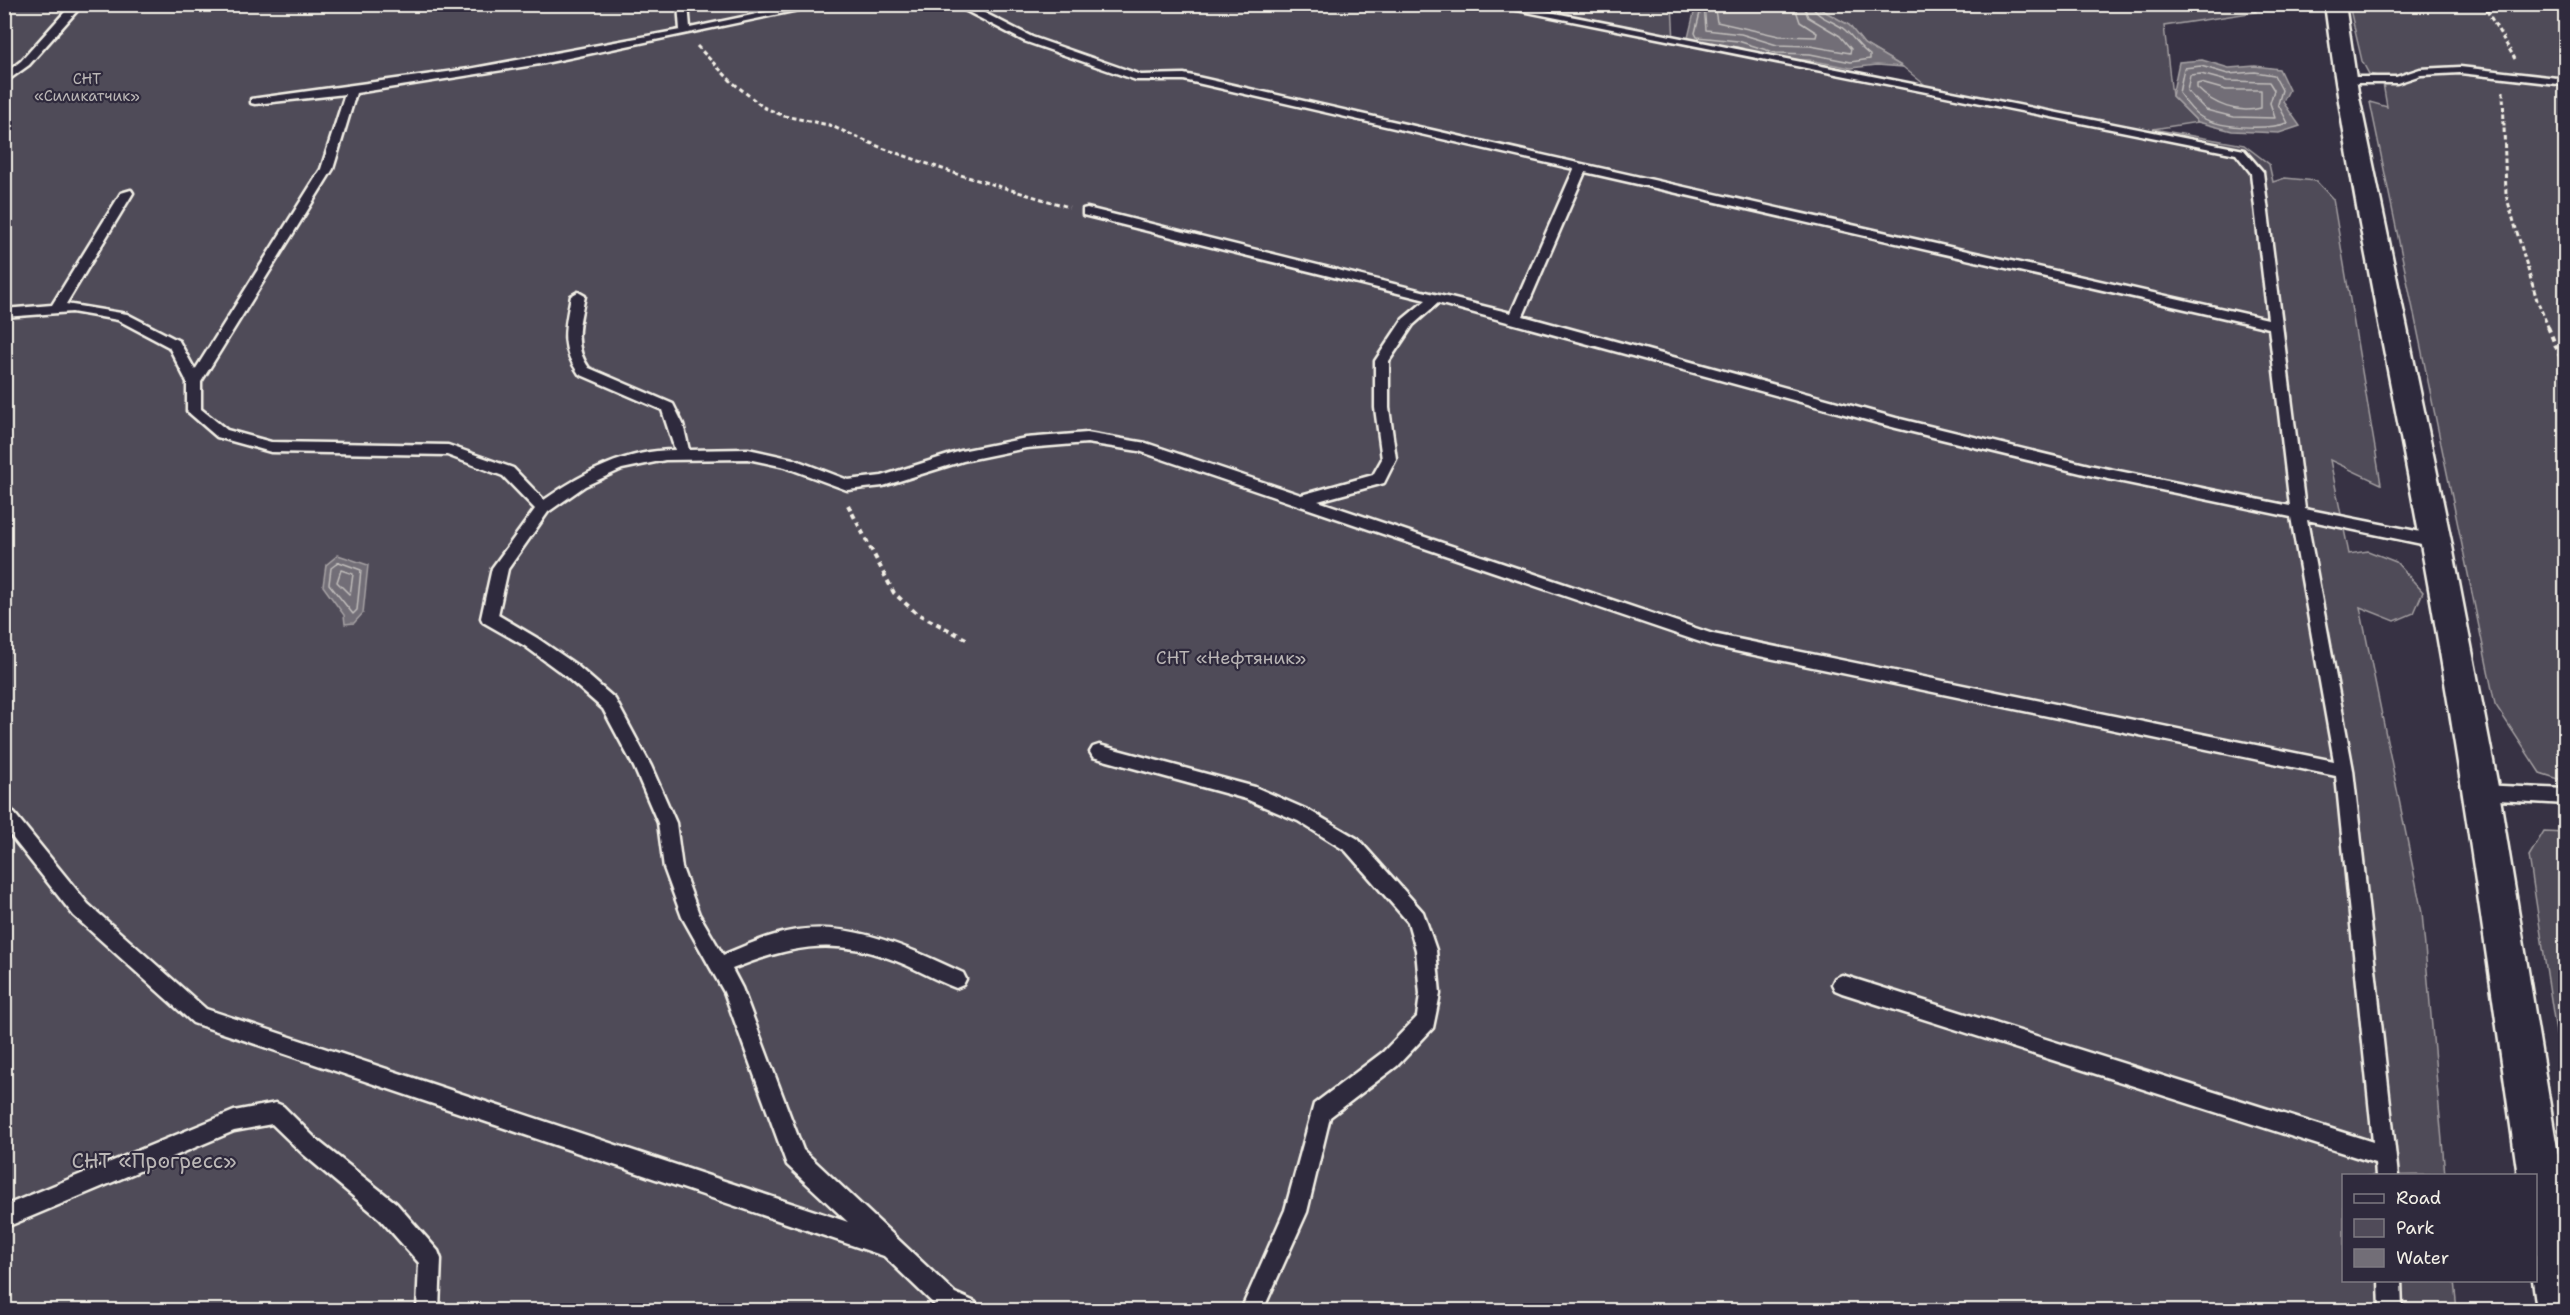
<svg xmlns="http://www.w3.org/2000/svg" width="2570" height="1315" viewBox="0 0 2570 1315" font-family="'Shantell Sans',sans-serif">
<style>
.green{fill:#504b59;stroke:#a29ea0;stroke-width:1.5}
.water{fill:#726e77;stroke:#a6a2a4;stroke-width:1.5}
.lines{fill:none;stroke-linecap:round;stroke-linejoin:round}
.shore{stroke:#c0bdbb;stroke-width:1.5}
.lane-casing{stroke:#f4f1e8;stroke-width:5}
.secondary-casing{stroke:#f4f1e8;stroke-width:5}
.path-far1{stroke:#f4f1e8;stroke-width:3;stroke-dasharray:4.5 3;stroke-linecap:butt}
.path{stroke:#f4f1e8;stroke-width:4;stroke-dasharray:5 4.5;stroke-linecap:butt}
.lane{fill:#2f2a3d;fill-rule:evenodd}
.secondary{fill:#2f2a3d;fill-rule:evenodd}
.labels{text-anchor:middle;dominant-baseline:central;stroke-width:4.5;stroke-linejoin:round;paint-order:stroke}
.far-park-label{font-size:15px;fill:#bbb7b6;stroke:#2f2a3d}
.park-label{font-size:18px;fill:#bbb7b6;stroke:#2f2a3d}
.near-park-label{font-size:21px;fill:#bbb7b6;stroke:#2f2a3d}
</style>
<rect width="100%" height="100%" fill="#373244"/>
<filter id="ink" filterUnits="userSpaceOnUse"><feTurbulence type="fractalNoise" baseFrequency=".0167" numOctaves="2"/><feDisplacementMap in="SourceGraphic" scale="12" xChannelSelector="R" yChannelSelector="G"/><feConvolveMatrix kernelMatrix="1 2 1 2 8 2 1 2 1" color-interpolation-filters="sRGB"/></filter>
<g filter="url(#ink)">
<g class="green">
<polygon points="1672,4 1674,42 1930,89 1903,67 1864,44 1849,25 1813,5 2249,4 2256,12 2164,26 2172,96 2198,122 2153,129 2244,145 2269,164 2273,182 2285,178 2316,181 2333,199 2381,484 2330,460 2349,554 2368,551 2396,562 2423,592 2414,613 2395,621 2360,607 2422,913 2445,1175 2344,1176 2344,1280 2454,1281 2457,1310 5,1310 5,5"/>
<polygon points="2349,5 2565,5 2565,781 2540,773 2495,704 2370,102 2387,107 2382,77 2369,74 2362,61"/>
<polygon points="2544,831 2565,832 2565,1091 2529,856"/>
</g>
<g class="water">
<polygon points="1689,5 1813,5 1849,25 1864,44 1903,67 1877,65 1851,68 1809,60 1775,59 1737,47 1687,42 1694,13"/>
<polygon points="2202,60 2229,68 2255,66 2279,69 2289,90 2283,102 2300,126 2279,133 2232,131 2198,122 2172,96 2179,62"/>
<polygon points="338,555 368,565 363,613 354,623 345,624 344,615 323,586 326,565"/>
</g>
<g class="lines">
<g class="shore">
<path d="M1696 4 1700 13 1695 33 1697 37 1738 41 1776 53 1810 54 1851 62 1870 59V55C1860 48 1854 38 1845 30 1834 20 1817 19 1811 4"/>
<polyline points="1704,4 1706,30 1741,34 1777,45 1810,46 1850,53 1851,49 1840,36 1808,17 1803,4"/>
<polyline points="1714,4 1717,22 1779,36 1816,37 1817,33 1800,22 1794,4"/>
<path d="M2201 66 2228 74 2255 72 2274 75 2282 90 2278 104 2288 123C2266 130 2217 129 2198 115 2190 109 2185 101 2179 93L2184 68Z"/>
<polygon points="2201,74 2227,81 2269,82 2274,90 2270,103 2275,118 2234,117 2206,110 2187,91 2190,75"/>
<path d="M2201 83 2226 90H2261V108C2237 114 2214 105 2197 88V84Z"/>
<polygon points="339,562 361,570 357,610 353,614 329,584 331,568"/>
<polygon points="341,570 353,574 350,595 337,582"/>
</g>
<g class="lane-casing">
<g id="lane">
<polygon points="72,4 83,4 29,65 4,83 4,74 21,61"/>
<path d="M678 4H688L690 28 805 4H827L540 64 356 93 333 169 201 382V409L227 430 271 442 448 445 513 468 544 500C583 473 626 450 675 450L662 410 579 374C559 346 565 328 571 296L578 292 585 296C580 321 572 345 589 368L673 404 683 424 689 450 748 449 793 459 848 480 882 476 961 451 1026 438 1087 433 1146 443 1301 495 1373 475 1382 459 1375 408V361L1403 319 1426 300 1083 215V209L1087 208 1511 313 1574 169 1184 80H1136L1024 41 953 4H967L1032 37 1141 75 1184 74 2268 319 2251 173 2236 154 1487 4H1510L2244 150 2263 172 2305 509 2436 535 2444 541 2436 547 2307 520 2353 770 2398 1176H2376L2375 1163 1842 993 1835 990 1832 984 1835 978 1842 975 2373 1142 2336 776 1712 646 1139 451 1087 443 1026 448 963 461 883 486 847 490 785 467 748 459 665 460 622 469 585 486 548 512 508 569 498 615 537 638 575 664 615 699 651 766 676 823 682 868 699 914 723 955C740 948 757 940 775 935 841 915 904 946 963 973L966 979 963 985 956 988C933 979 912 966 888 958 830 937 787 947 732 969L742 988 803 1150 955 1293 975 1302 978 1310 939 1309 884 1256 193 1023 74 916 4 827V806L10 808 88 904 206 1009 848 1222 787 1165 724 992 682 917 664 868 658 823 634 767 603 709 563 674 525 646 483 622 481 618 492 568 535 509 503 476 447 455 271 452 217 437 187 411V382L169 347 118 320 72 312 4 317V309L52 305 121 193 131 190 133 193 66 304 127 314 179 341 195 370 321 169 345 94 255 104 251 103V99L469 69 680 30ZM1585 172 2269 328 2290 506 2089 465 1896 418 1523 316ZM1438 303 1896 428 2089 475 2291 517 2334 761 1713 634 1318 501 1384 483 1396 459 1389 408V361L1413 325Z"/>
<polygon points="2460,67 2566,79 2566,85 2460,73 2421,75 2397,83 2345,83 2339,80 2345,77 2396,77 2420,69"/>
<polygon points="1099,745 1255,787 1310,811 1358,839 1423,912 1436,950 1440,994 1433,1028 1397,1066 1330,1117 1307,1212 1263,1310 1241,1310 1285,1210 1314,1104 1383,1052 1417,1017 1420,994 1416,950 1408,922 1346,851 1298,821 1246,799 1093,757 1090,752 1093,747"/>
<polygon points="2481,785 2566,789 2566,804 2481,799 2475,797 2472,792 2475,787"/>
<polygon points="276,1103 283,1106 317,1140 396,1203 438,1251 441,1259 439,1310 417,1310 419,1263 380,1219 303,1154 272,1124 234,1131 4,1228 4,1206 234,1111"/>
<polygon points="2379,1280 2401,1280 2402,1310 2380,1310"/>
</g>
</g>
<g class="secondary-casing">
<path id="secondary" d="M2325 4H2345L2358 92 2451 541 2499 792 2566 1204V1310H2537L2533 1280H2536V1176H2518C2488 963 2459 750 2420 539 2388 361 2348 184 2325 4Z"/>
</g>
<g class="path-far1">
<polyline points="2483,4 2515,59"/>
<polyline points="697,46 732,82 763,107 784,116 829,125 882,148 957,174 1069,207"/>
<polyline points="2503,91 2506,195 2537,300 2549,329"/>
</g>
<g class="path">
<polyline points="2548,327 2566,371"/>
<polyline points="848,505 894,593 916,613 968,640"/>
</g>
<use href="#lane" class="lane"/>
<use href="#secondary" class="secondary"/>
</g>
</g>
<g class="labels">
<g class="far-park-label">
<text x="87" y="79">СНТ<tspan x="87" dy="17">«Силикатчик»</tspan></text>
</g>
<g class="park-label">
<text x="1231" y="658">СНТ «Нефтяник»</text>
</g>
<g class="near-park-label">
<text x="154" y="1161">СНТ «Прогресс»</text>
</g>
</g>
<rect width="2570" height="1315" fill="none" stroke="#2f2a3d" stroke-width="24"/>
<rect x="12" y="12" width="2546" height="1291" fill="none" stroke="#f4f1e8" stroke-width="2" filter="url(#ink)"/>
<rect x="2342" y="1174" width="195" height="108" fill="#2f2a3d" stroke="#7e7a81" stroke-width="1.5"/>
<rect x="2354" y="1194" width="30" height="9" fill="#2f2a3d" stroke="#7e7a81" stroke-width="1.5"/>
<text x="2396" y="1204" font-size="18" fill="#f4f1e8">Road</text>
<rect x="2354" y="1219" width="30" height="18" fill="#504b59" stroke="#7e7a81" stroke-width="1.5"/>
<text x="2396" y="1234" font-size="18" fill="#f4f1e8">Park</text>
<rect x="2354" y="1249" width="30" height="18" fill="#726e77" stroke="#7e7a81" stroke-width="1.5"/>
<text x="2396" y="1264" font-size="18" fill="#f4f1e8">Water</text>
</svg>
